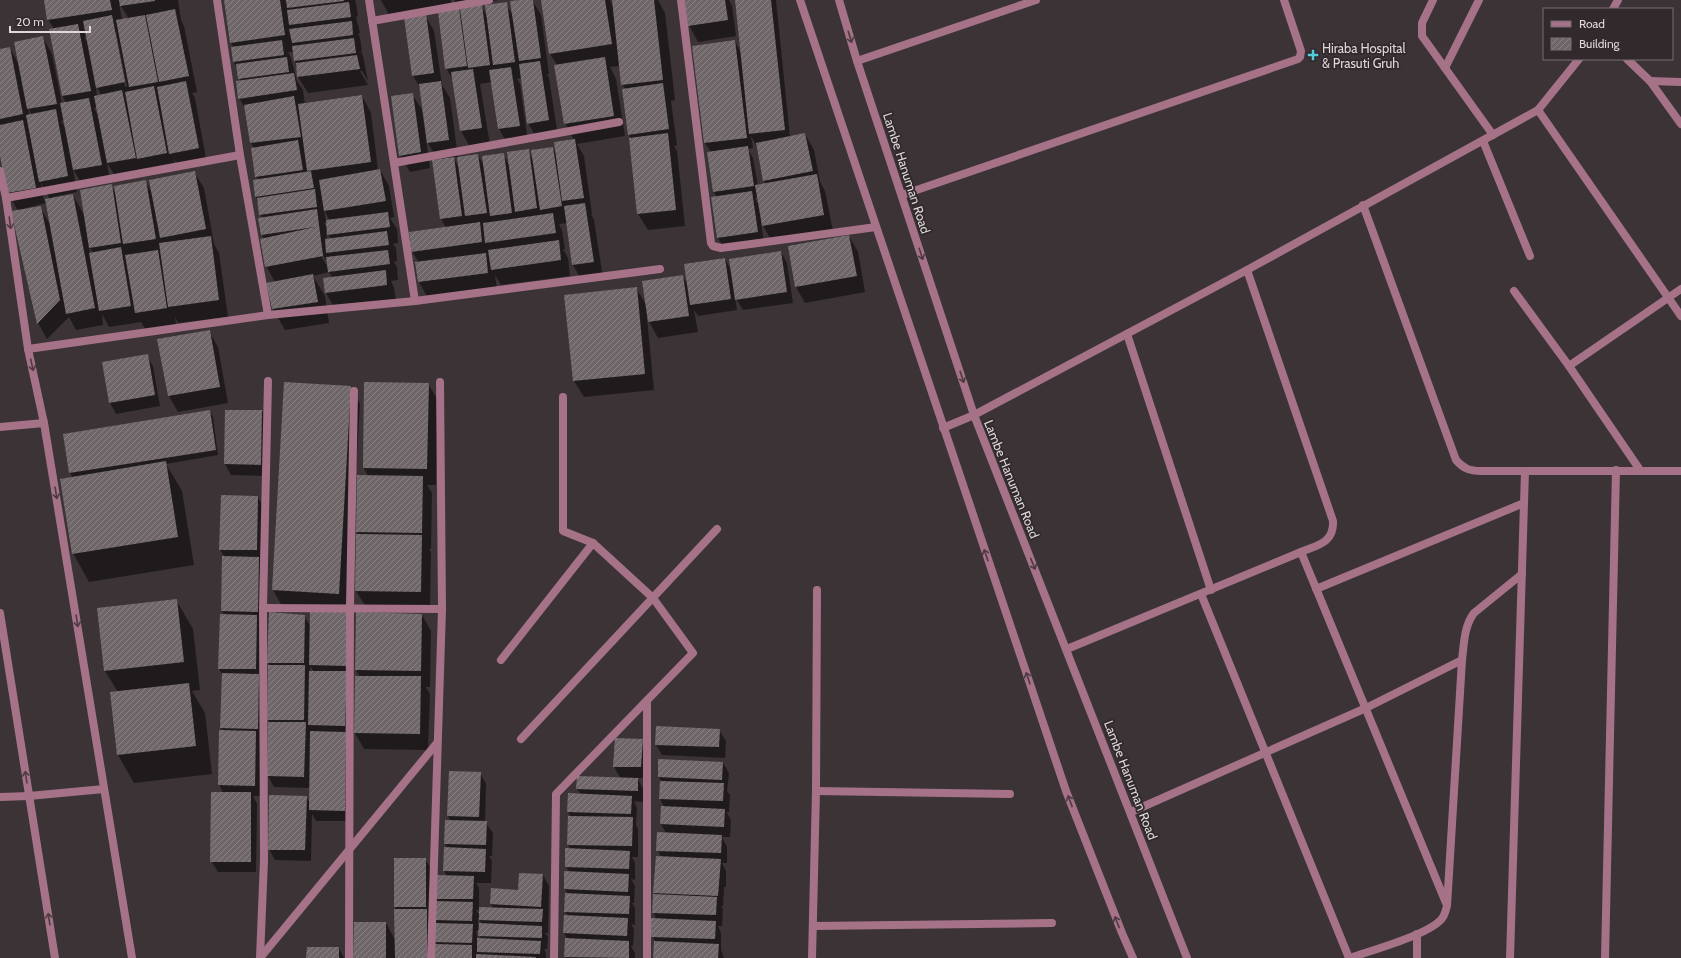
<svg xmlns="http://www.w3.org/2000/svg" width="1681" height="958" viewBox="0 0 1681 958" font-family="Cabin,sans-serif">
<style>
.shadow{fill:#0007;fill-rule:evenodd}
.building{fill:url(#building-hatch)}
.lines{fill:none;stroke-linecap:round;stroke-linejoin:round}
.service{stroke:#a67288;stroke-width:8}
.minor{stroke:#a67288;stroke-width:8}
.tertiary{stroke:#a67288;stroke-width:8}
.oneway{stroke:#4e3b43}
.poi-dot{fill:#52ccd6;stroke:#31292c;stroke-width:1.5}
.labels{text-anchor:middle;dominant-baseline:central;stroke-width:3.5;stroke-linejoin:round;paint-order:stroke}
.poi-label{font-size:13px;fill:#ded9db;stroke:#31292c;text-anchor:start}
.street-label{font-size:13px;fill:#ded9db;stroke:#31292c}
</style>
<defs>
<pattern id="building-hatch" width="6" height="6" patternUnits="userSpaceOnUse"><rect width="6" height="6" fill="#6f6669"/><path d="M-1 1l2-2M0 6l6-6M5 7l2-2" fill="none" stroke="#8a8285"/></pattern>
</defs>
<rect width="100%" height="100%" fill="#3b3336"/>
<g class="shadow">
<path d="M45 0H178L181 20 184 26 197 92 192 93 195 98 207 164 180 170 174 159 175 169 148 175 143 167 144 174 117 179 107 163 110 181 83 186 73 169 77 192 53 197V199L73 195 84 215 111 186 116 194 146 182 152 193 194 172 204 188 214 244 219 253 228 317 178 323 175 317 176 324 145 329 141 322 109 327 102 314 103 325 76 330 69 317 47 339 38 323 12 212 18 211 8 193 0 151V50L10 48 19 65 43 38 52 54 62 104 66 103 62 95 54 29 48 19ZM119 3 129 19 122 20ZM114 32H116L127 87H125ZM87 36 88 43 84 37ZM96 85 100 93 102 96 97 97ZM97 107 98 115 94 108ZM28 108 32 115H29ZM64 120 65 127 61 121ZM41 183 50 199 44 201ZM46 203 50 224 40 207 26 209V208ZM89 246 93 253 90 254Z"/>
<path d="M225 0H285L288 4 287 0H355L356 3 358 16 356 17 360 33 358 34 360 38 362 51H361L363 56 368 81 362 71H360L368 85 308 93 298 77 294 52H288L291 58 297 81 303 90 305 104 362 96 371 113 378 170H380L389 186 394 217 390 218 397 229 398 243 393 244 396 248 397 261 394 262 397 267 398 280 391 281 394 288 396 301 335 309 326 293 333 278 329 272 313 276 325 296 329 323 285 330 273 309 267 284 275 282 266 266 264 239 262 234V218L256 197 258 180 256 176 254 148 251 143 246 110 239 98 241 82 238 69 234 62 232 48H234L231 43ZM324 210 330 221H326ZM327 222 328 230 324 223ZM326 231 331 239H327ZM321 251 327 262V266L319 252Z"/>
<polygon points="381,0 451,0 452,8 390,17"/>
<polygon points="454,0 499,0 458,6"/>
<polygon points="527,0 532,0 541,15 549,74 547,74 549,78 558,136 537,139 528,123 522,78 517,79 520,84 528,142 508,145 499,129 492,82 480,84 490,145 470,147 461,131 454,82 446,68 458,10 462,16 481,6 487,16 506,4 513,16"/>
<path d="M542 0H610L613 6V0H658L665 13 675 100 671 101 677 145 674 146 677 151 685 226 648 230 638 214 625 89 622 84 620 66 610 67 616 79 625 136 577 144 584 156 592 214H591L594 220 603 278 582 281 573 265 567 223 559 224 562 230 565 249H563L568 258 570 276 501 285 495 275 497 289 428 298 419 282 416 263H419L412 251 446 228 441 219 434 161 438 160 428 143 421 89 413 76 405 18 425 15 434 31 442 85 450 98 458 157 478 155 484 166 503 154 509 165 528 151 533 160 553 148 557 155 574 140 565 123 557 65 550 54ZM453 157H458L459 168Z"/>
<polygon points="686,0 729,0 732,6 736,36 698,42 689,25"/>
<path d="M736 0H776L790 137 805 134 814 150 820 182 825 191 833 231 772 242 761 222 764 243 724 248 718 238 717 198 714 192 708 153 711 152 705 143 735 41 741 53ZM751 136 756 145 764 181 766 184 758 186 753 158 748 149 753 148ZM758 197 759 206 755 198Z"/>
<polygon points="412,94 422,110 430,168 410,172 400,155"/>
<polygon points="849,236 858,252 865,292 805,303 796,287"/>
<polygon points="781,252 787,263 793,303 743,310 735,297 737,310 698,316 694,310 698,332 658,338 647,318 654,390 584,397 574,381 636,288 647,306 682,276 689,286 725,259 732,272"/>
<polygon points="209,331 218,347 228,403 178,412 169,396"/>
<polygon points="147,356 153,366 160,406 116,414 110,403"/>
<polygon points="428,384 438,400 436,485 427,485 432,493 431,549 429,549 431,552 430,608 366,607 356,591 357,535 359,535 357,532 368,476 364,468"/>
<polygon points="351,387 360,404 348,610 282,606 273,590"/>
<polygon points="210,411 213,417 218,455 166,464 182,491 194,565 89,582 73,553 73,478 70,473 65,435"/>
<polygon points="226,411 262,411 268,422 267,476 231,475 225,464"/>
<polygon points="258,497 264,508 261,796 253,796 257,804 256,872 218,872 211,861 223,793 219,784 223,731 221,728 223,675 219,669 224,615 222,611 225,557 220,550"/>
<polygon points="176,600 193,629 200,690 192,691 205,713 212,774 134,783 118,755 118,692 105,671"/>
<path d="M347 612 351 821H316L312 814 311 861 275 860 269 849 306 797 310 803V788L274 787 268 776 270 723 268 719 270 666 268 662 304 616 311 627ZM310 666 314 672H310Z"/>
<polygon points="422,615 431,631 430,687 426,687 430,694 428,750 364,749 355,733 360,677 356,670"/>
<polygon points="719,730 726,741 725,758 662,755 656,745"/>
<polygon points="616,739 643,740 649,751 647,778 637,778 644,790 643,802 634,801 637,808 636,825 638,829 638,857 632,857 635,863 635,880 631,879 635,886 634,903 632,903 635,908 635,925 631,924 634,929 633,946 631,946 635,953 635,958 566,958 568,940 564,933 565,916 568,916 565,911 568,894 565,889 565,872 569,872 566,866 571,849 568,845 571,817 568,812 581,795 577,789 621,779 614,767"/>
<polygon points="723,763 729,773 727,791 730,795 729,812 726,812 731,820 730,837 722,837 727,847 727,863 722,863 726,871 726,887 724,887 723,906 721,906 723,909 722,926 718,926 721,933 721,950 724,958 654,958 655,941 652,936 657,920 653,912 656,896 654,893 661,857 658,850 666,833 661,824 662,807 664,807 660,799 661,781 659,777"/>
<path d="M480 773 486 784 485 822 493 833 492 856H489L492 861 491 883H476L479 888V908H493L491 904 492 889 518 891 543 875 549 886 548 933H545L548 937 547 949H544L546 953V958H435L437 945 436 941 437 924 435 920 438 902 436 898 447 876 444 871 445 848 448 849 445 844 451 822 448 816ZM476 910H480V916ZM478 917 482 924H478ZM476 931H479V935L482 940H478Z"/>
<polygon points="395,859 425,859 432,870 432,958 354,958 386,923 395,940 396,910 395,907"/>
<polygon points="339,948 344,958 307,958"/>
</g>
<g class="building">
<polygon points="44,0 110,0 112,10 47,20"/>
<polygon points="119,0 155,0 155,1 120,6"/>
<polygon points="224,0 280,0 285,35 230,43"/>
<polygon points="286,0 344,0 344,1 287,8"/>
<polygon points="520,0 533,0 541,58 519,61 510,1"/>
<polygon points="541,0 605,0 612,44 549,54"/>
<polygon points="612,0 654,0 663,80 621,85"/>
<polygon points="685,0 725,0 728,20 688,26"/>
<polygon points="735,0 771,0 785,130 749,134"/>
<polygon points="349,2 351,17 289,25 287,10"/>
<polygon points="507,2 515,62 493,65 485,5"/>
<polygon points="482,5 490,65 468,68 460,9"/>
<polygon points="459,8 467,66 445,69 438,12"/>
<polygon points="175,9 189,76 159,82 146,15"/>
<polygon points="426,13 434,73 412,76 404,17"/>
<polygon points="112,15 125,82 96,88 83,21"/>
<polygon points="145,15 158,82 129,87 116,20"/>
<polygon points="352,21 353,35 292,43 289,29"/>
<polygon points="78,24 91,91 62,96 49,29"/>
<polygon points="43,36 57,104 27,109 14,42"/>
<polygon points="354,38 356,53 294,61 292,46"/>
<polygon points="282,40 284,55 233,62 231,47"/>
<polygon points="735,40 747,138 704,143 692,46"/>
<polygon points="10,47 23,114 0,119 0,49"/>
<polygon points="357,55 360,69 297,77 296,63"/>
<polygon points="287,57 289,72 238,79 236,64"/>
<polygon points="605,57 614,116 564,124 554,65"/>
<polygon points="540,61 549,120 527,124 519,64"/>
<polygon points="511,67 520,126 498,129 489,70"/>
<polygon points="473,69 482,128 460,131 451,72"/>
<polygon points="294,73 297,90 238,99 236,81"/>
<polygon points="186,81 199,148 169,154 157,87"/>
<polygon points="441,81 449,140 427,143 419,84"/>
<polygon points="663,83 669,129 628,135 622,89"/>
<polygon points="154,86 167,153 137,159 125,92"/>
<polygon points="122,90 136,158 107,163 94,96"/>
<polygon points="413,93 421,152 399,156 391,96"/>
<polygon points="362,95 371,162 307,171 298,104"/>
<polygon points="294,96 301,137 250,143 244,105"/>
<polygon points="89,98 102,165 73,170 60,103"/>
<polygon points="56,109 68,176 39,182 26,115"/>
<polygon points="23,120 36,188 7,193 0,156 0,125"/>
<polygon points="668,133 676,210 637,214 629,138"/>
<polygon points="805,133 813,171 763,181 756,143"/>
<polygon points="575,139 584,198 562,201 554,142"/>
<polygon points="298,140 303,170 255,177 251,148"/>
<polygon points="748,146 754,186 713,192 707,152"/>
<polygon points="553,147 562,206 540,210 531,150"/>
<polygon points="529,149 537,208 515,212 507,152"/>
<polygon points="504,153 512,213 490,216 482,156"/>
<polygon points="478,154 487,213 465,216 457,157"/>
<polygon points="454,157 462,216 440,219 432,160"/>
<polygon points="380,169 386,201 324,211 319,180"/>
<polygon points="195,171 206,229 160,238 149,180"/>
<polygon points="311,171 314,188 255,197 253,180"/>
<polygon points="817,174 824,215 762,226 755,185"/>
<polygon points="146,180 156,239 123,244 114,186"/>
<polygon points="112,184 121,243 89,248 80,190"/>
<polygon points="315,189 317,207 259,215 257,198"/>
<polygon points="752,191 758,232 717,238 711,197"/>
<polygon points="73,194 95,308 66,314 45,199"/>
<polygon points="585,203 594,262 572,265 564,206"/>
<polygon points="41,206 60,300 37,324 11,211"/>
<polygon points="317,209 323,256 265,267 260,239 315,227 261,235 258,218"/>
<polygon points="388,212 390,227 327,235 326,220"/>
<polygon points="553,213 556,233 485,243 483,223"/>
<polygon points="480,222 482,242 411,252 409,232"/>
<polygon points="387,231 389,245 326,253 325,239"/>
<polygon points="849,235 857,276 795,287 788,246"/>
<polygon points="211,236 219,300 168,307 159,243"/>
<polygon points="559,240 561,260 491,270 488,250"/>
<polygon points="121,247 131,306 99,311 89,253"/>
<polygon points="158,250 167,308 135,313 125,255"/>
<polygon points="388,250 390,264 328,272 326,257"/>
<polygon points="781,251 787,292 735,300 729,259"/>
<polygon points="486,253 488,273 418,282 415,262"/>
<polygon points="725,258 731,299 690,305 684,264"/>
<polygon points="386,270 387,285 325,293 323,278"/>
<polygon points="313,274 318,302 272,309 266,283"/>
<polygon points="683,275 689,316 648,322 642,281"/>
<polygon points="637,287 645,374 573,381 564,295"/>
<polygon points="210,330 220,387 168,396 157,339"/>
<polygon points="148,354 155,395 109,403 102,362"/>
<polygon points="284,382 351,386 339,594 272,590"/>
<polygon points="364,382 429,383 427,469 363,468"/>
<polygon points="210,410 216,450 69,473 63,434"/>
<polygon points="225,410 262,410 261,465 224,464"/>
<polygon points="166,461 178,537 72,554 60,479"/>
<polygon points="357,475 423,476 422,533 356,532"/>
<polygon points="221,495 258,496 257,550 219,550"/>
<polygon points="356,534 422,535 421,592 355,591"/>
<polygon points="222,556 259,557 258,612 221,611"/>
<polygon points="177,599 184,662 104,671 97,608"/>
<polygon points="310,610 348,611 347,666 309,665"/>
<polygon points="269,612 305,615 304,663 267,663"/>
<polygon points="356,612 422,614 421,671 355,670"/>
<polygon points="220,614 257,615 256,669 218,669"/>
<polygon points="268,665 305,665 304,720 267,720"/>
<polygon points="309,671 347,671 345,726 308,725"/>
<polygon points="222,673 259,674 258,729 220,728"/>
<polygon points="355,676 421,676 420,734 354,733"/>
<polygon points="189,683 196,746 117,755 110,692"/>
<polygon points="268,722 306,722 304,777 267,776"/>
<polygon points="656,726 720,729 719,747 655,745"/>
<polygon points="219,730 256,731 255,786 218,785"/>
<polygon points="310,731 346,732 345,811 309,810"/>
<polygon points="615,738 643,739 641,767 613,767"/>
<polygon points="658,759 723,762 722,780 658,777"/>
<polygon points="449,771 481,772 479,817 447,816"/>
<polygon points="577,776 638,778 638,791 576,789"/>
<polygon points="660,781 724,783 723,801 659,799"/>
<polygon points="211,792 251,792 251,862 210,862"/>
<polygon points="568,793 632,796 631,814 567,812"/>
<polygon points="269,795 307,796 305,850 268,850"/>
<polygon points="661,806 725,809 724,827 660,824"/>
<polygon points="568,816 633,817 632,846 567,845"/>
<polygon points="445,820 487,821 486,845 444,844"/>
<polygon points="657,832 722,835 721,853 656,851"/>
<polygon points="444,847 486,849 485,872 443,871"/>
<polygon points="565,848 630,851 629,869 565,867"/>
<polygon points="656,856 721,859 718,896 653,893"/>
<rect x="394" y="858" width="32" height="49"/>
<polygon points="564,871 629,874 628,892 564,889"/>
<polygon points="519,873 543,874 541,907 490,904 491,888 518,890"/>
<polygon points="436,875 474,876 473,899 435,899"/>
<polygon points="565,893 630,896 629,914 564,912"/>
<polygon points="653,894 717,897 716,915 652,913"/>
<polygon points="435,901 473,902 472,921 434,920"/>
<polygon points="479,907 543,909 542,922 479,920"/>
<polygon points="394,909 427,909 427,958 395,958"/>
<polygon points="564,915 628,918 627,936 563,933"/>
<polygon points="651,918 716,921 715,939 651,937"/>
<polygon points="354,922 386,922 386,958 353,958"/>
<polygon points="435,923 473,924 472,943 434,942"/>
<polygon points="479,923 542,926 542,938 478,936"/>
<polygon points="477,938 541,941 540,954 477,952"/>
<polygon points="565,938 629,941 629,958 564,957"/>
<polygon points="654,941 719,944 718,958 653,958"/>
<polygon points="434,944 472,945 472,958 434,958"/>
<polygon points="307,947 339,947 339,958 306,958"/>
<polygon points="476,954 536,957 536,958 476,958"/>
</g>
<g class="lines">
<g class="service">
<polyline points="1445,68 1479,0"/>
<polyline points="0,427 44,423"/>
<polyline points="0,797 29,796 104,789"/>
</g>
<g class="minor">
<polyline points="217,0 240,155 268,315"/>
<polyline points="369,0 415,301"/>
<polyline points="681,0 711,243 713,246 721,248 876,227"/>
<polyline points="1433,0 1422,23 1422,36 1493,135"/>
<polyline points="1613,9 1618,0"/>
<polyline points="372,21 489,0"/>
<polyline points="1627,59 1650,81 1681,124"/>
<polyline points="857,61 1036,0"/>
<polyline points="1650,81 1681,82"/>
<polyline points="1538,110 1681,316"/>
<polyline points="1483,141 1530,256"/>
<polyline points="394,163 619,122"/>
<polyline points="902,195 1298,59 1300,57 1301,51 1284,0"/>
<polyline points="6,198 240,155"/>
<path d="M1363 205 1456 460C1464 469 1470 471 1481 471H1681"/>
<polyline points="1514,291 1569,366 1640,470"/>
<polyline points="1127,334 1211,590"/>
<polyline points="28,349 268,315 415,301 660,269"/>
<polyline points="1569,366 1681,289"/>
<polyline points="943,428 974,415 1247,270 1538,110 1579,59"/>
<polyline points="1301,552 1446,903"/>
<polyline points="1316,589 1524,503"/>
<polyline points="1201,594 1349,958"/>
<polyline points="263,608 442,609"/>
<path d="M1067 649 1301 552C1318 545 1334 543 1333 521L1247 270"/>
<polyline points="501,660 593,543 563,531 563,397"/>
<polyline points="647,701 647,958"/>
<polyline points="521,739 717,529"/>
<polyline points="816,791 1010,794"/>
<polyline points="1131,812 1366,708 1462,660"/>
<polyline points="813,926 1052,923"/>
<polyline points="1417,934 1417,958"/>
<polyline points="260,958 264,860 263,608 268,381"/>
<polyline points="260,958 437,743"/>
<polyline points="349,958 350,607 354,391"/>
<polyline points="431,958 442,609 440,382"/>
<polyline points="554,958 556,794 693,653 653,598 593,543"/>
<polyline points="812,958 816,791 817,590"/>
<path d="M1350 958C1369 951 1433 934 1443 917 1445 914 1446 909 1447 906L1462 660C1464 644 1464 626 1474 613L1522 574"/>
<polyline points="1510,958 1525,471"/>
<polyline points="1605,958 1616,470"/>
</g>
<g class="tertiary">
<polyline points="800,0 1066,791 1122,933 1133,958"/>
<polyline points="839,0 857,61 974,415 1187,958"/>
<polyline points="0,171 6,198 28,349 44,423 132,958"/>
<polyline points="0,613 55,958"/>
</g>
</g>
<defs><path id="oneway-shaft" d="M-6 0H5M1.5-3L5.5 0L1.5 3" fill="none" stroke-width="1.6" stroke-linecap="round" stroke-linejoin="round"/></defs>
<g class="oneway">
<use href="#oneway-shaft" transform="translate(850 37) rotate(73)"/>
<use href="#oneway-shaft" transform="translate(10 223) rotate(82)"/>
<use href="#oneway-shaft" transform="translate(921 254) rotate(72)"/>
<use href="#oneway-shaft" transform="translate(32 365) rotate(78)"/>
<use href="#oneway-shaft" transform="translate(962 377) rotate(72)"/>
<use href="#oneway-shaft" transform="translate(56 493) rotate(81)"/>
<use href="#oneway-shaft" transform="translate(986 555) rotate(-109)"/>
<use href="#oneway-shaft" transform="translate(1033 564) rotate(68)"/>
<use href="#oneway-shaft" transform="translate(77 621) rotate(81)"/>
<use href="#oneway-shaft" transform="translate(1028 678) rotate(-109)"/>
<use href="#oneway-shaft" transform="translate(26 777) rotate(-99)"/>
<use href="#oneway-shaft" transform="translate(1070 801) rotate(-111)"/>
<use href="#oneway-shaft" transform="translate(49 919) rotate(-99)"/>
<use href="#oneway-shaft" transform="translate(1117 922) rotate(-111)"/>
</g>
<path class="poi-dot" d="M1311 49h4v4h4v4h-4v4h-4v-4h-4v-4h4z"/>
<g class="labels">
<g class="poi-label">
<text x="1322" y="48">Hiraba Hospital<tspan x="1322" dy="15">&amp; Prasuti Gruh</tspan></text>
</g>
<g class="street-label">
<text transform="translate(907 173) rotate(72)">Lambe Hanuman Road</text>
<text transform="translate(1012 479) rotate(68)">Lambe Hanuman Road</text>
<text transform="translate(1131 780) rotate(69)">Lambe Hanuman Road</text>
</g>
</g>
<rect x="1543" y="8" width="130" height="52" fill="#31292c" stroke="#766f72"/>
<rect x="1551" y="21" width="20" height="6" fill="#a67288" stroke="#766f72"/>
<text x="1579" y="28" font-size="12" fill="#ded9db">Road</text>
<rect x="1551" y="38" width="20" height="12" fill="url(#building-hatch)" stroke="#766f72"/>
<text x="1579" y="48" font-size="12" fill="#ded9db">Building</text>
<path d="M10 26v6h80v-6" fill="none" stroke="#ded9db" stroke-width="2"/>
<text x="16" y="26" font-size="12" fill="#ded9db" stroke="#31292c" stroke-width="3" paint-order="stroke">20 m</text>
</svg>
